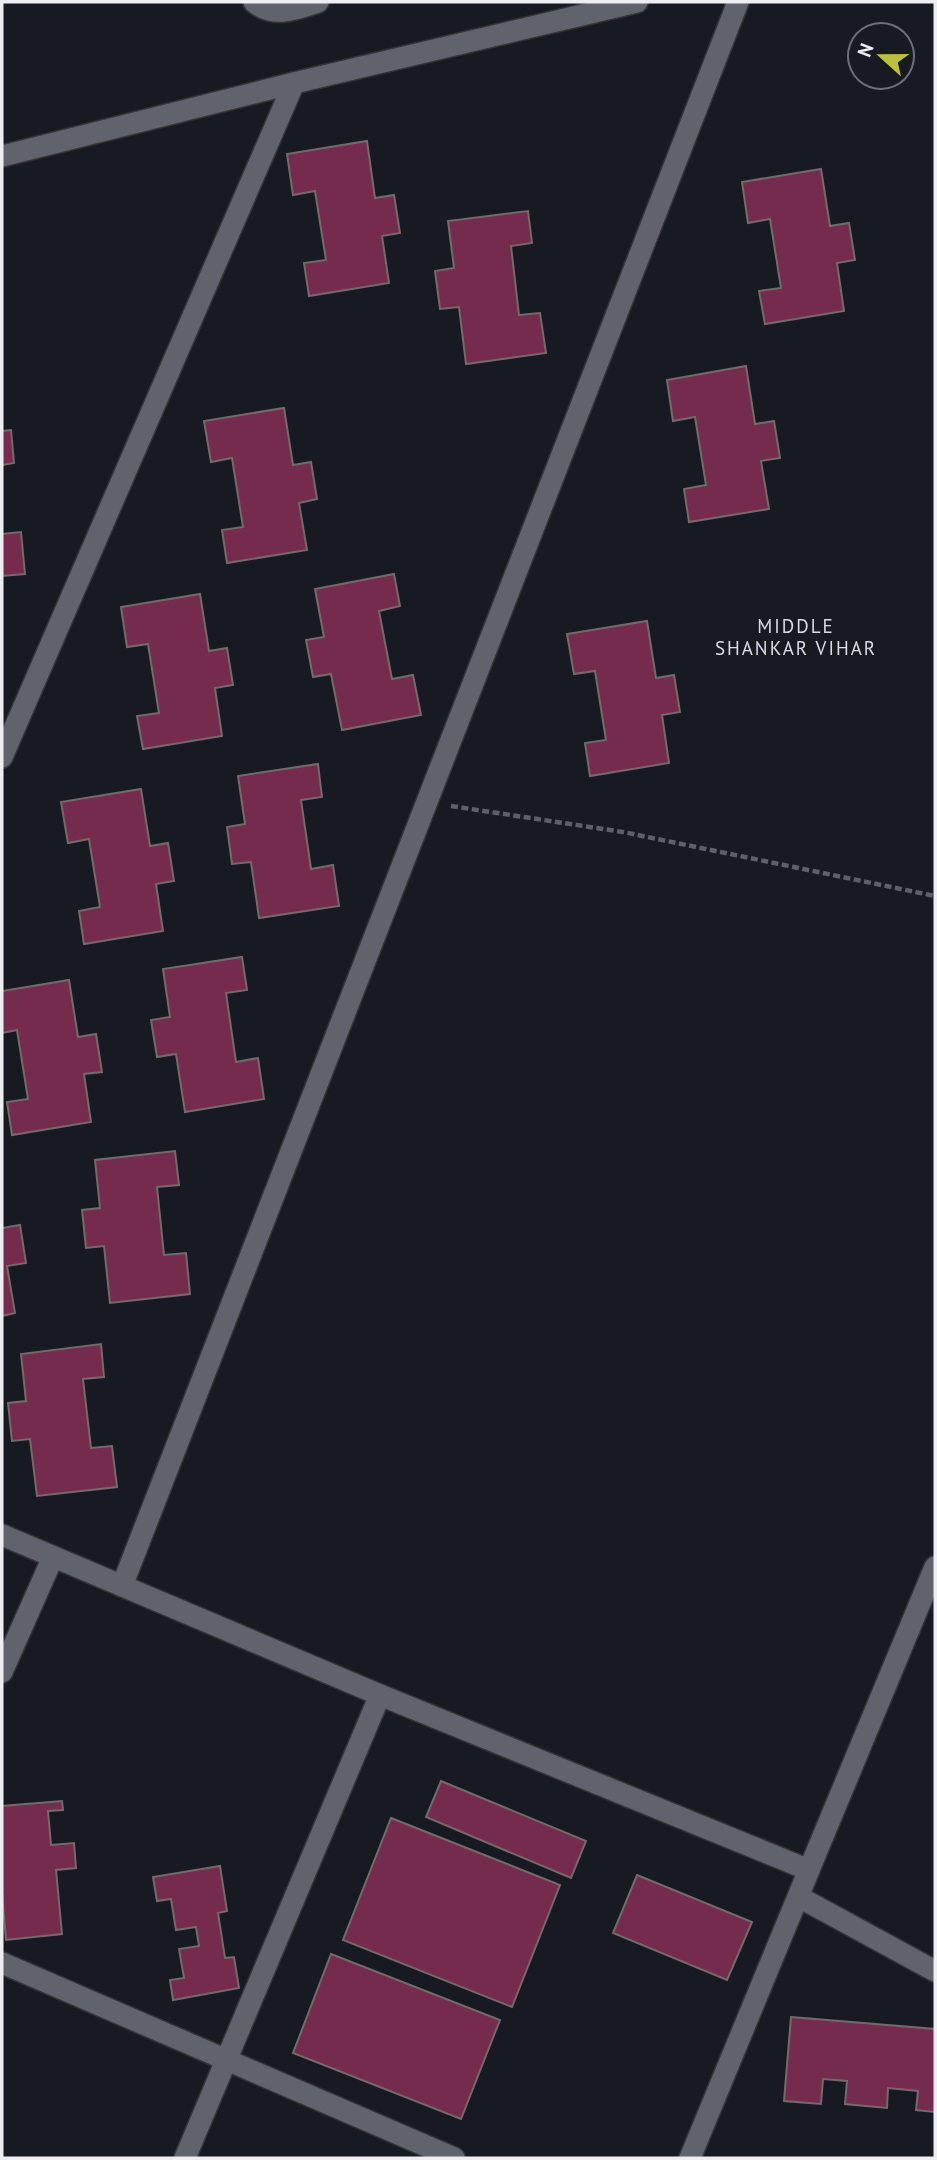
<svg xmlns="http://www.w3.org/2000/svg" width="937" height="2160" viewBox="0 0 937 2160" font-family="'PT Sans',sans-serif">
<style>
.building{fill:#752b4c;stroke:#74696d;stroke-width:2}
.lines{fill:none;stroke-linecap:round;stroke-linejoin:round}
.minor-casing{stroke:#323439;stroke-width:24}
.path{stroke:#5e6067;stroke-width:4.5;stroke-dasharray:7 3.5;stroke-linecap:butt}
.minor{stroke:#60636c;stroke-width:21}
.labels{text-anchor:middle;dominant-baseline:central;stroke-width:6;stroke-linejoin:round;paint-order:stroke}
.neighbourhood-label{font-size:19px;letter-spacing:2px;fill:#d9dce7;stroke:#181a22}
</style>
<rect width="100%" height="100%" fill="#181a22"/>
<g class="building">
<polygon points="367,141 375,198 394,195 400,233 382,236 389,283 309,296 304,263 326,260 315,191 293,195 287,154"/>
<polygon points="821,169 830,226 849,223 855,260 837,263 844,311 765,324 759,291 781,288 770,219 748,223 742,182"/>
<polygon points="528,211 532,243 511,246 519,315 540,313 546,353 466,364 459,307 440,309 435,271 454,268 448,221"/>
<polygon points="746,366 755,424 774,421 780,458 761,461 769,509 689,522 684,489 706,485 695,417 673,421 667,380"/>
<polygon points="284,408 293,465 311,462 317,499 299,503 307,550 227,563 222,530 243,527 232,458 211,462 204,421"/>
<polygon points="11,430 14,463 2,465 2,431"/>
<polygon points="21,532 25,574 2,576 2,534"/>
<polygon points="394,574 400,606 379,611 392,679 413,675 421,715 342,730 331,674 313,677 306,640 324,637 315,589"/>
<polygon points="200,594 209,651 227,648 233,685 215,688 222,736 143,749 137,716 159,713 148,644 127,647 121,607"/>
<polygon points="647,621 656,678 674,675 680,712 662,715 669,763 590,776 585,743 606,740 595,671 574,674 567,634"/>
<polygon points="318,764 322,797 301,800 311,869 333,865 339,906 259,918 251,862 232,864 227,827 245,824 238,776"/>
<polygon points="141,789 150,846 168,843 174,881 156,884 163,931 84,944 79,911 100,907 89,839 68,843 61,802"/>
<polygon points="242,957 247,990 226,993 236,1062 258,1058 264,1099 185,1112 176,1054 157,1057 151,1020 170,1017 163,969"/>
<polygon points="69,980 78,1037 96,1034 102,1072 84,1074 91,1122 12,1135 7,1102 28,1099 17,1030 2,1033 2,991"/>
<polygon points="175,1151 179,1185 157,1187 164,1255 186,1253 190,1294 110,1303 104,1246 86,1248 82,1210 100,1208 95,1160"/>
<polygon points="20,1225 26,1263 7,1266 15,1313 2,1316 2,1228"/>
<polygon points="101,1344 104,1377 83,1379 91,1448 112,1446 117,1487 37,1496 30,1439 12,1441 8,1403 26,1401 21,1354"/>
<polygon points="441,1781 586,1841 571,1878 426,1817"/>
<polygon points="62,1801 63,1810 48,1811 51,1845 74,1843 76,1868 56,1870 62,1934 6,1940 2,1893 2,1806"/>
<polygon points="391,1818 560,1885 512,2007 343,1940"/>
<polygon points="220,1866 227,1911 218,1913 225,1958 234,1957 239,1988 173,2000 170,1980 184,1978 179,1949 199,1946 196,1927 176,1930 171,1899 157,1901 153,1877"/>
<polygon points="637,1875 752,1922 727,1980 613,1933"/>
<polygon points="331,1954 500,2020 461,2119 293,2053"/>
<polygon points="791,2017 935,2029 935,2112 916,2110 918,2091 888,2088 887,2108 845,2104 847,2081 823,2079 821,2104 784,2101"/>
</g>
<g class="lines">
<g class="minor-casing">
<g id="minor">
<path d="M254 2C273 19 297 9 318 2"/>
<polyline points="2,156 294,83 637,2"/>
<polyline points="2,757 294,83"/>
<polyline points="2,1535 380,1695 809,1870 935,1567"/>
<polyline points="122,1586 738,2"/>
<polyline points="2,1672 53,1557"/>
<polyline points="799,1897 935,1971"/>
<polyline points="2,1963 454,2158"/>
<polyline points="185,2158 380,1695"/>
<polyline points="690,2158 809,1870"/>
</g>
</g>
<polyline class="path" points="451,806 623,832 935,896"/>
<use href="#minor" class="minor"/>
</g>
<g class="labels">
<g class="neighbourhood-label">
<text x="796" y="626">MIDDLE<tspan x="796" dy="22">SHANKAR VIHAR</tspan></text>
</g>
</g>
<rect width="937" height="2160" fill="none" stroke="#eceef3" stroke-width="7"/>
<g transform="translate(881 56) rotate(291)"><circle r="33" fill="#181a22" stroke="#6d6f76" stroke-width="2"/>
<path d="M0-5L12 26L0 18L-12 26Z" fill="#bbc045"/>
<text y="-10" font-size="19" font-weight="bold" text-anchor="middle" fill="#eceef3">N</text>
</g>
</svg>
